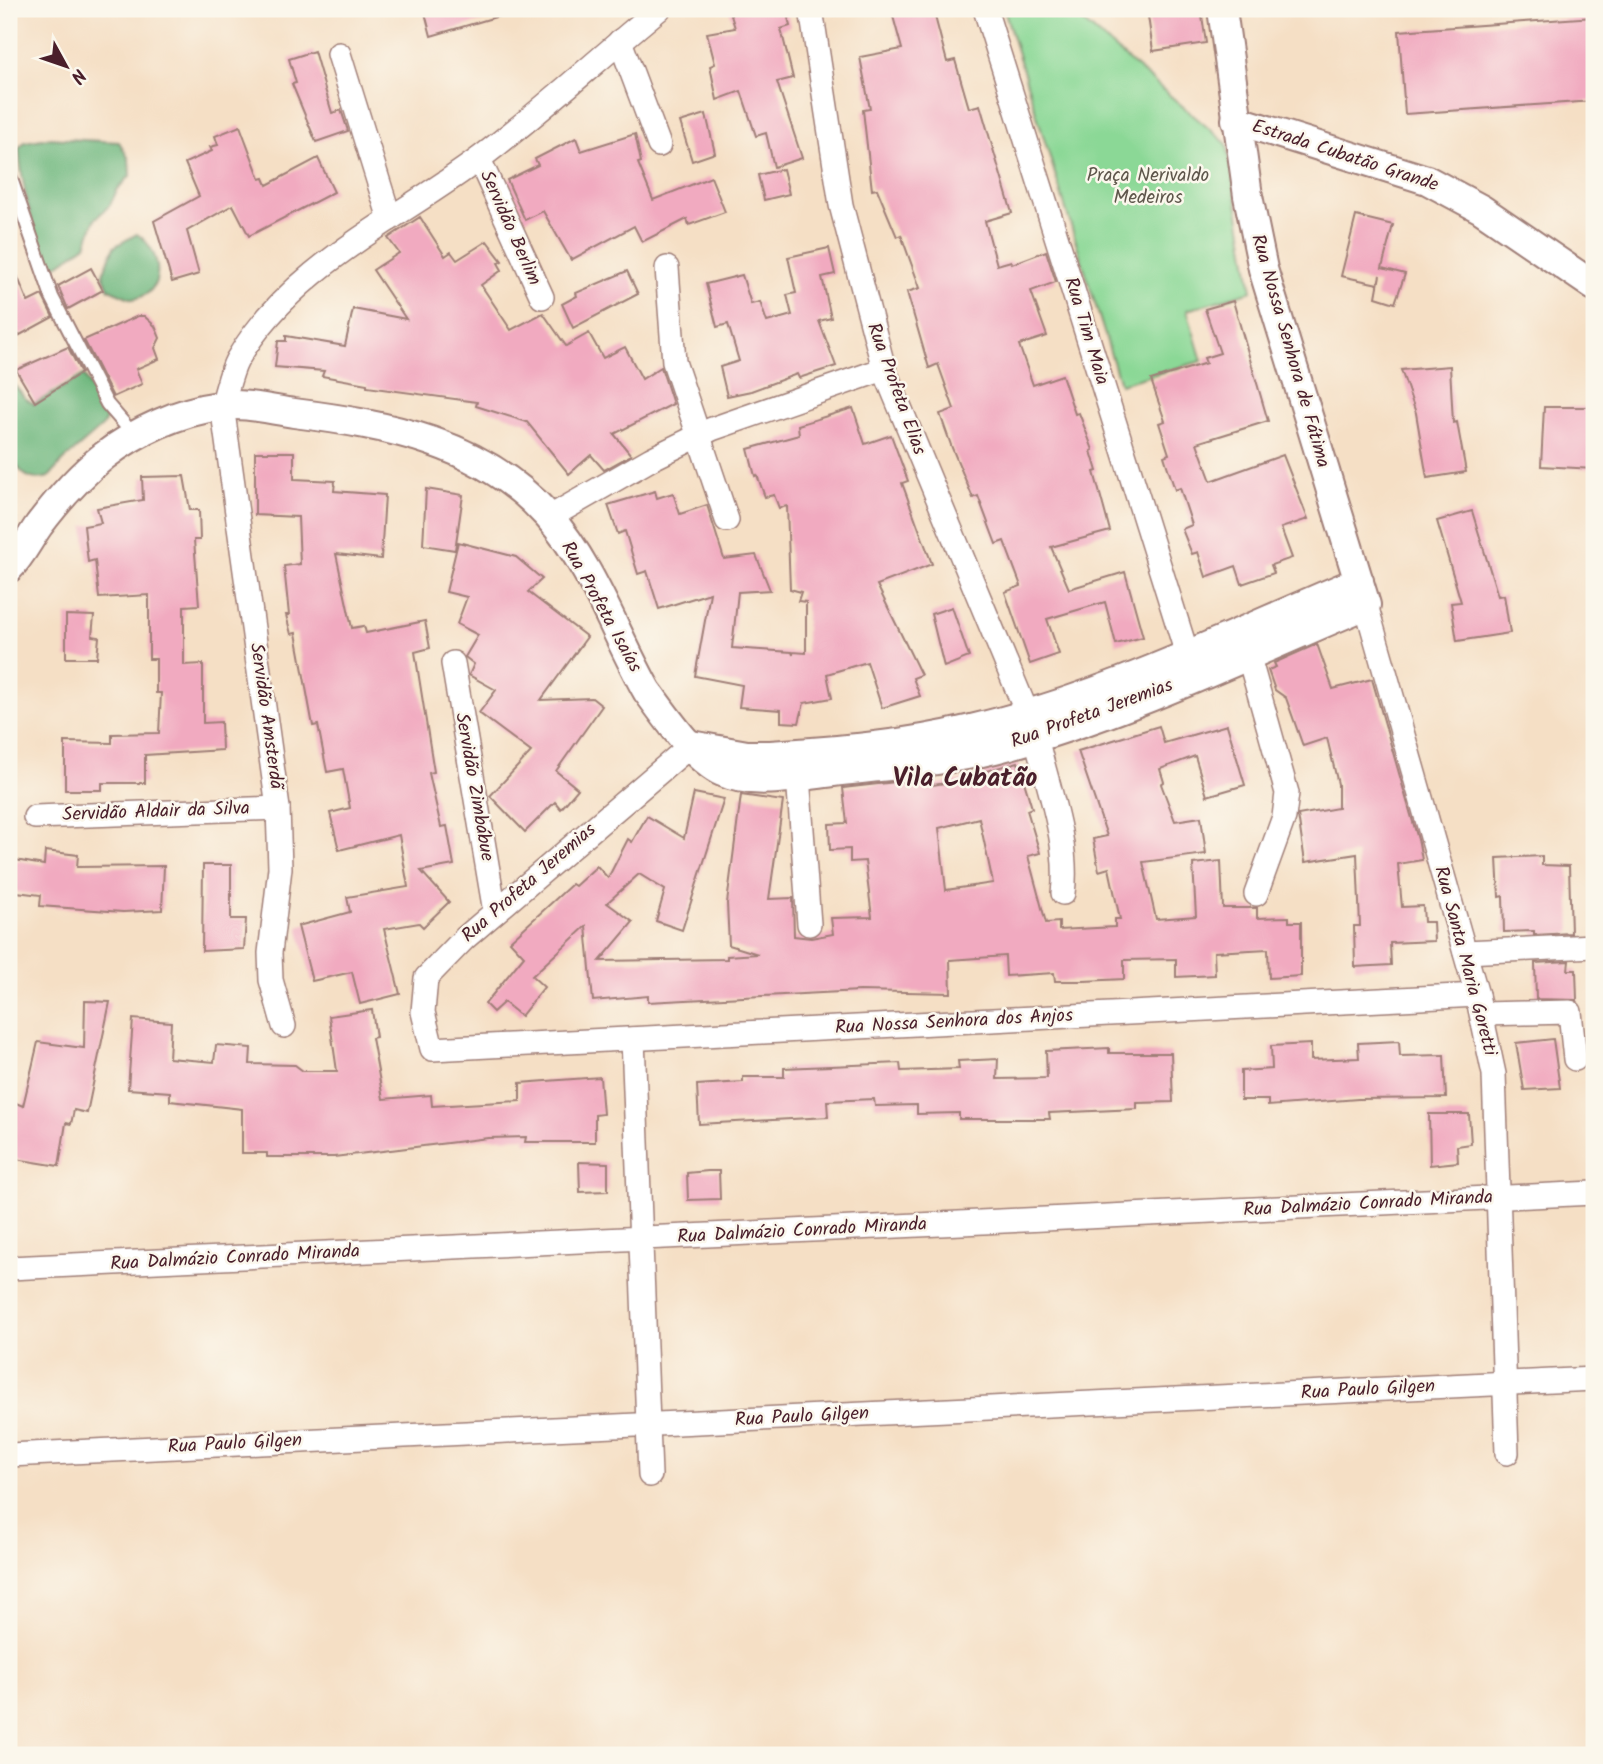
<svg xmlns="http://www.w3.org/2000/svg" width="1603" height="1764" viewBox="0 0 1603 1764" font-family="Kalam,sans-serif">
<style>
.green{fill:#8bd896;stroke:#6a7c60;stroke-width:2}
.forest{fill:#70b87f;stroke:#5d6c55;stroke-width:2}
.building{fill:#f1aac0;fill-rule:evenodd}
.lines{fill:none;stroke-linecap:round;stroke-linejoin:round}
.service-casing{stroke:#a07f78;stroke-width:16}
.minor-casing{stroke:#a07f78;stroke-width:26}
.tertiary-casing{stroke:#a07f78;stroke-width:32}
.service{stroke:#fff;stroke-width:12}
.minor{stroke:#fff;stroke-width:23}
.tertiary{stroke:#fff;stroke-width:28}
.labels{text-anchor:middle;dominant-baseline:central;stroke-width:5;stroke-linejoin:round;paint-order:stroke}
.street-label{font-size:19px;fill:#4a1f2b;stroke:#fbf7ec}
.park-label{font-size:19px;fill:#5e564b;stroke:#fbf7ec}
.district-label{font-size:26px;font-weight:bold;fill:#4a1f2b;stroke:#fbf7ec}
</style>
<rect width="100%" height="100%" fill="#fbf7ec"/>
<filter id="ink" filterUnits="userSpaceOnUse"><feTurbulence type="fractalNoise" baseFrequency=".0143" numOctaves="2"/><feDisplacementMap in="SourceGraphic" scale="14" xChannelSelector="R" yChannelSelector="G"/><feConvolveMatrix kernelMatrix="1 2 1 2 8 2 1 2 1" color-interpolation-filters="sRGB"/></filter>
<filter id="wash" filterUnits="userSpaceOnUse"><feTurbulence type="fractalNoise" baseFrequency=".00686" numOctaves="4" result="noise"/><feDisplacementMap in="SourceGraphic" scale="28" xChannelSelector="R" yChannelSelector="G"/><feGaussianBlur stdDeviation="1.57" result="paint"/><feColorMatrix in="noise" values="0 0 0 0 0 0 0 0 0 0 0 0 0 0 0 0 0 1.4 0 .05"/><feComposite in="paint" operator="in"/></filter>
<g filter="url(#wash)">
<rect width="100%" height="100%" fill="#f5dfc5"/>
<polygon class="green" points="1004,9 1068,9 1227,144 1252,291 1187,310 1202,361 1120,384"/>
<g class="forest">
<path d="M48 138 119 142 129 159 130 176 117 190 110 205 95 219 86 245 55 267H50L46 261C31 224 22 188 19 148L25 142Z"/>
<path d="M137 234C162 250 168 295 132 299L109 289 103 274 114 247Z"/>
<path d="M84 375 106 419 103 426 63 461 49 477C0 492 9 408 9 379L25 398 34 404Z"/>
</g>
<g id="blocks">
<g class="building">
<polygon points="424,9 505,9 506,14 431,36"/>
<polygon points="729,9 786,9 790,26 781,29 793,78 777,82 802,158 774,167 766,133 756,136 741,91 717,100 710,66 715,64 707,33 735,28"/>
<polygon points="891,9 933,9 947,62 955,60 969,108 980,105 1012,213 985,221 997,265 1011,261 1012,264 1046,251 1056,282 1031,291 1047,336 1019,345 1033,385 1062,375 1075,414 1079,413 1093,450 1091,451 1097,471 1094,472 1110,531 1051,547 1069,589 1125,572 1143,637 1116,644 1105,602 1047,619 1059,654 1030,664 1005,592 1021,586 1004,541 996,544 978,496 973,498 952,448 940,414 954,409 938,364 929,368 907,292 920,288 901,235 897,237 877,189 872,190 863,110 870,109 860,57 902,49"/>
<polygon points="1147,9 1201,9 1206,43 1153,51"/>
<polygon points="1594,17 1594,101 1405,114 1399,31"/>
<polygon points="314,51 332,113 341,110 348,131 316,142 292,84 296,83 289,59"/>
<polygon points="706,114 715,153 692,161 680,122"/>
<polygon points="240,126 260,179 264,178 267,185 318,158 334,192 249,236 233,205 187,231 199,274 172,282 154,221 199,196 185,163 212,151 210,147 218,145 215,136"/>
<polygon points="635,134 641,162 638,163 653,200 711,177 725,212 689,225 687,219 642,242 634,226 571,260 543,211 525,220 507,180 538,165 535,159 576,138 581,151"/>
<polygon points="783,169 789,194 764,200 758,175"/>
<polygon points="1356,216 1393,225 1382,268 1405,274 1395,303 1376,297 1380,275 1378,284 1341,276"/>
<polygon points="420,217 445,256 451,252 457,260 487,241 502,261 498,263 502,270 481,285 511,330 543,313 566,346 589,333 603,358 625,347 642,379 661,367 673,404 614,434 631,455 604,470 591,455 569,474 527,422 476,406 477,402 367,387 367,384 322,376 324,371 275,367 278,341 286,341 286,336 345,346 353,309 406,319 373,270 399,253 388,238"/>
<polygon points="829,248 835,274 822,277 831,318 819,321 836,366 799,378 797,374 751,391 727,396 720,367 739,361 728,324 717,327 706,284 742,275 751,304 760,302 767,322 792,315 787,295 796,293 788,257"/>
<polygon points="9,256 28,302 42,295 53,317 9,341"/>
<polygon points="91,268 103,290 68,309 58,286"/>
<polygon points="627,271 638,294 573,328 562,304 577,296 576,293"/>
<polygon points="1233,301 1268,421 1197,443 1211,481 1283,455 1308,519 1281,528 1292,558 1271,565 1274,573 1242,584 1236,566 1206,577 1198,552 1192,554 1182,529 1192,525 1180,488 1175,490 1164,456 1169,454 1159,423 1165,421 1151,380 1206,363 1204,358 1220,353 1205,309"/>
<polygon points="138,316 144,316 155,326 160,338 155,348 159,359 136,369 142,384 113,397 84,340"/>
<polygon points="68,347 81,373 35,402 16,370"/>
<polygon points="1450,366 1453,423 1457,422 1466,472 1427,478 1416,413 1401,370"/>
<polygon points="1544,407 1594,407 1594,469 1541,466"/>
<polygon points="853,408 865,444 891,435 908,481 902,483 932,564 877,585 921,675 913,678 920,696 882,708 867,662 827,674 832,698 804,703 799,723 781,722 781,710 739,707 742,685 695,676 710,593 659,609 647,571 638,574 625,531 618,534 608,505 655,491 657,498 673,493 680,514 707,505 724,559 756,555 770,590 738,592 732,648 792,652 793,655 793,652 806,653 806,602 798,601 801,592 790,589 787,506 779,508 774,495 765,497 757,475 755,476 748,449 799,435 798,425"/>
<polygon points="255,452 294,452 294,479 335,481 334,491 385,495 381,559 336,554 352,628 364,626 366,633 425,621 430,648 415,652 434,772 429,773 441,827 447,826 454,865 421,871 449,902 423,927 419,923 384,929 400,994 360,1004 352,972 312,981 298,926 350,912 347,897 408,887 399,835 339,850 330,813 350,808 343,769 327,772 318,725 313,726 296,633 291,634 286,615 289,615 284,566 300,564 298,517 255,515"/>
<polygon points="184,476 190,510 199,510 200,540 194,540 199,605 184,606 184,665 203,664 203,723 221,722 222,750 145,755 145,783 102,783 102,790 65,790 65,742 112,743 112,734 159,733 161,693 156,693 156,659 149,659 149,595 99,598 95,560 88,562 84,526 101,523 97,508 143,500 142,477"/>
<polygon points="426,489 463,495 455,550 423,545"/>
<polygon points="1472,511 1498,596 1504,595 1510,633 1457,641 1451,603 1461,602 1437,521"/>
<polygon points="458,542 516,557 542,579 528,592 587,637 541,700 592,698 602,706 556,771 578,789 561,809 555,802 525,832 490,796 531,752 479,713 496,690 469,675 474,664 465,657 478,635 457,624 467,597 446,592"/>
<polygon points="952,607 969,657 944,667 931,614"/>
<polygon points="66,615 94,616 92,636 99,637 97,658 66,658"/>
<polygon points="1317,644 1333,689 1372,679 1419,843 1422,860 1398,864 1402,907 1423,906 1424,922 1433,922 1434,941 1390,943 1391,965 1355,967 1354,926 1360,926 1357,854 1305,862 1298,815 1338,808 1338,784 1327,738 1303,746 1286,698 1275,690 1268,670 1276,667 1274,663"/>
<path d="M1227 725 1245 785 1207 796 1195 756 1160 769 1164 782 1161 784 1175 821 1201 817 1206 854 1143 862 1156 919 1196 916 1193 864 1221 861 1223 908H1257V918L1289 917V922H1301V976L1269 978 1268 949 1214 952 1215 975 1176 977V959L1124 960V979L1084 981H1055L1054 973 1006 976 1005 956 950 960 951 993 860 991 648 1002V996L593 1001 586 926 532 976 544 987 521 1016 504 1002 493 1012 485 1004 524 956 510 941 572 884 575 886 597 866 608 878 628 839 632 842 647 816 684 838 694 793 724 799 682 930 656 921 665 890 639 874 607 903 633 922 600 961 727 959V956L758 954 729 945 727 903 741 795 783 801 769 899 793 898 794 936 811 938 833 934 831 918 872 917 865 861 850 862V849L830 850 829 824 847 823 843 788 931 778 933 785 984 777 983 772 1018 762 1032 808 1027 810 1040 853 1028 856 1046 923 1059 922V930L1115 927V919H1120L1109 868 1099 871 1093 839 1107 836 1078 751 1159 726 1164 743ZM979 818 993 883 946 890 939 828Z"/>
<polygon points="45,851 78,855 77,867 164,866 162,910 123,912 40,906 41,895 9,891 9,859 44,865"/>
<polygon points="1542,856 1542,865 1569,866 1571,933 1534,935 1534,931 1504,932 1503,896 1499,897 1497,858"/>
<polygon points="203,865 231,865 231,919 246,919 244,949 202,951"/>
<polygon points="1569,961 1568,970 1576,970 1577,1000 1536,999 1535,963"/>
<polygon points="85,1001 110,1002 87,1113 74,1110 71,1124 66,1123 59,1166 9,1158 9,1100 23,1106 38,1042 84,1048"/>
<polygon points="372,1010 376,1037 372,1038 383,1099 431,1095 432,1106 520,1101 520,1083 600,1077 603,1114 595,1115 595,1142 525,1142 526,1137 488,1138 334,1157 267,1157 267,1153 242,1153 242,1109 170,1101 170,1092 128,1089 133,1019 171,1022 169,1058 214,1062 216,1045 251,1048 250,1064 295,1065 303,1071 337,1071 329,1016"/>
<polygon points="1553,1039 1560,1088 1524,1090 1516,1043"/>
<polygon points="1399,1041 1400,1056 1444,1055 1446,1098 1358,1099 1268,1106 1268,1100 1241,1100 1241,1071 1272,1069 1271,1046 1311,1044 1311,1060 1359,1058 1358,1043"/>
<polygon points="1109,1048 1109,1053 1171,1053 1173,1102 1137,1103 1137,1109 1049,1113 1050,1119 959,1119 959,1113 917,1114 917,1105 875,1106 874,1099 827,1101 828,1117 699,1124 697,1085 743,1082 743,1077 784,1077 784,1068 900,1063 901,1071 959,1069 958,1061 998,1059 997,1079 1047,1078 1046,1051"/>
<polygon points="1429,1114 1469,1114 1471,1144 1457,1146 1458,1162 1430,1165"/>
<polygon points="579,1162 608,1163 608,1191 580,1192"/>
<polygon points="708,1171 719,1171 720,1199 688,1200 687,1173"/>
</g>
</g>
</g>
<g filter="url(#ink)">
<use href="#blocks" fill-opacity="0" stroke="#a07f78" stroke-width="2"/>
<g class="lines">
<g class="service-casing">
<polyline id="service" points="9,173 52,297 107,404 134,435"/>
</g>
<g class="minor-casing">
<g id="minor">
<polyline points="811,9 841,205 884,369 1027,713"/>
<polyline points="985,9 1187,654"/>
<polyline points="620,41 659,145"/>
<polyline points="339,54 390,219"/>
<polyline points="479,159 542,297"/>
<polyline points="667,268 674,362 727,520"/>
<polyline points="550,517 651,459 712,429 884,369"/>
<polyline points="1366,605 1477,995 1494,1074 1507,1453"/>
<polyline points="1248,654 1287,793 1284,817 1256,894"/>
<polyline points="453,663 495,912"/>
<path d="M1036 737C1047 786 1070 843 1063 893"/>
<polyline points="691,745 465,938 426,978 423,1012 432,1049 1477,995"/>
<polyline points="798,776 809,924"/>
<polyline points="35,817 278,808"/>
<polyline points="1465,952 1594,946"/>
<polyline points="1482,1014 1570,1012 1575,1059"/>
<path d="M284 1026 271 980 270 953 280 868 278 808 222 405C227 391 230 373 237 360 291 267 397 220 480 158 542 111 599 58 659 9"/>
<polyline points="633,1039 650,1475"/>
<polyline points="9,1268 1594,1193"/>
<polyline points="9,1455 1594,1379"/>
</g>
</g>
<g class="tertiary-casing">
<g id="tertiary">
<polyline points="1236,120 1427,180 1481,209 1594,286"/>
<path d="M9 568C21 556 29 539 39 525 58 500 80 475 104 456 136 431 180 411 220 406 243 402 271 410 294 413 388 425 482 442 548 516 592 565 615 634 647 691 665 715 695 760 722 772 754 787 799 776 833 772 887 766 942 762 995 749 1123 716 1244 656 1366 605L1263 269 1248 196 1222 9"/>
<path d="M691 745 747 755H770C837 751 906 745 971 729 1105 698 1232 634 1359 581"/>
</g>
</g>
<use href="#service" class="service"/>
<use href="#minor" class="minor"/>
<use href="#tertiary" class="tertiary"/>
</g>
</g>
<g class="labels">
<g class="street-label">
<text transform="translate(1345 156) rotate(18)">Estrada Cubatão Grande</text>
<text transform="translate(510 228) rotate(66)">Servidão Berlim</text>
<text transform="translate(1086 331) rotate(73)">Rua Tim Maia</text>
<text transform="translate(1290 351) rotate(74)">Rua Nossa Senhora de Fátima</text>
<text transform="translate(896 389) rotate(70)">Rua Profeta Elias</text>
<text transform="translate(601 607) rotate(61)">Rua Profeta Isaías</text>
<text transform="translate(1092 714) rotate(-20)">Rua Profeta Jeremias</text>
<text transform="translate(266 716) rotate(82)">Servidão Amsterdã</text>
<text transform="translate(474 787) rotate(80)">Servidão Zimbábue</text>
<text transform="translate(156 812) rotate(-2)">Servidão Aldair da Silva</text>
<text transform="translate(529 883) rotate(-41)">Rua Profeta Jeremias</text>
<text transform="translate(1465 961) rotate(75)">Rua Santa Maria Goretti</text>
<text transform="translate(954 1022) rotate(-3)">Rua Nossa Senhora dos Anjos</text>
<text transform="translate(1368 1204) rotate(-3)">Rua Dalmázio Conrado Miranda</text>
<text transform="translate(802 1231) rotate(-3)">Rua Dalmázio Conrado Miranda</text>
<text transform="translate(235 1258) rotate(-3)">Rua Dalmázio Conrado Miranda</text>
<text transform="translate(1368 1390) rotate(-3)">Rua Paulo Gilgen</text>
<text transform="translate(802 1417) rotate(-3)">Rua Paulo Gilgen</text>
<text transform="translate(235 1444) rotate(-3)">Rua Paulo Gilgen</text>
</g>
<g class="park-label">
<text x="1148" y="176">Praça Nerivaldo<tspan x="1148" dy="22">Medeiros</tspan></text>
</g>
<g class="district-label">
<text x="965" y="779">Vila Cubatão</text>
</g>
</g>
<rect width="1603" height="1764" fill="none" stroke="#fbf7ec" stroke-width="35"/>
<g transform="translate(66 66) rotate(130)" stroke="#fbf7ec" stroke-width="5" paint-order="stroke">
<path d="M0-5L12 26L0 18L-12 26Z" fill="#4a1f2b"/>
<text y="-10" font-size="19" font-weight="bold" text-anchor="middle" fill="#4a1f2b">N</text>
</g>
</svg>
